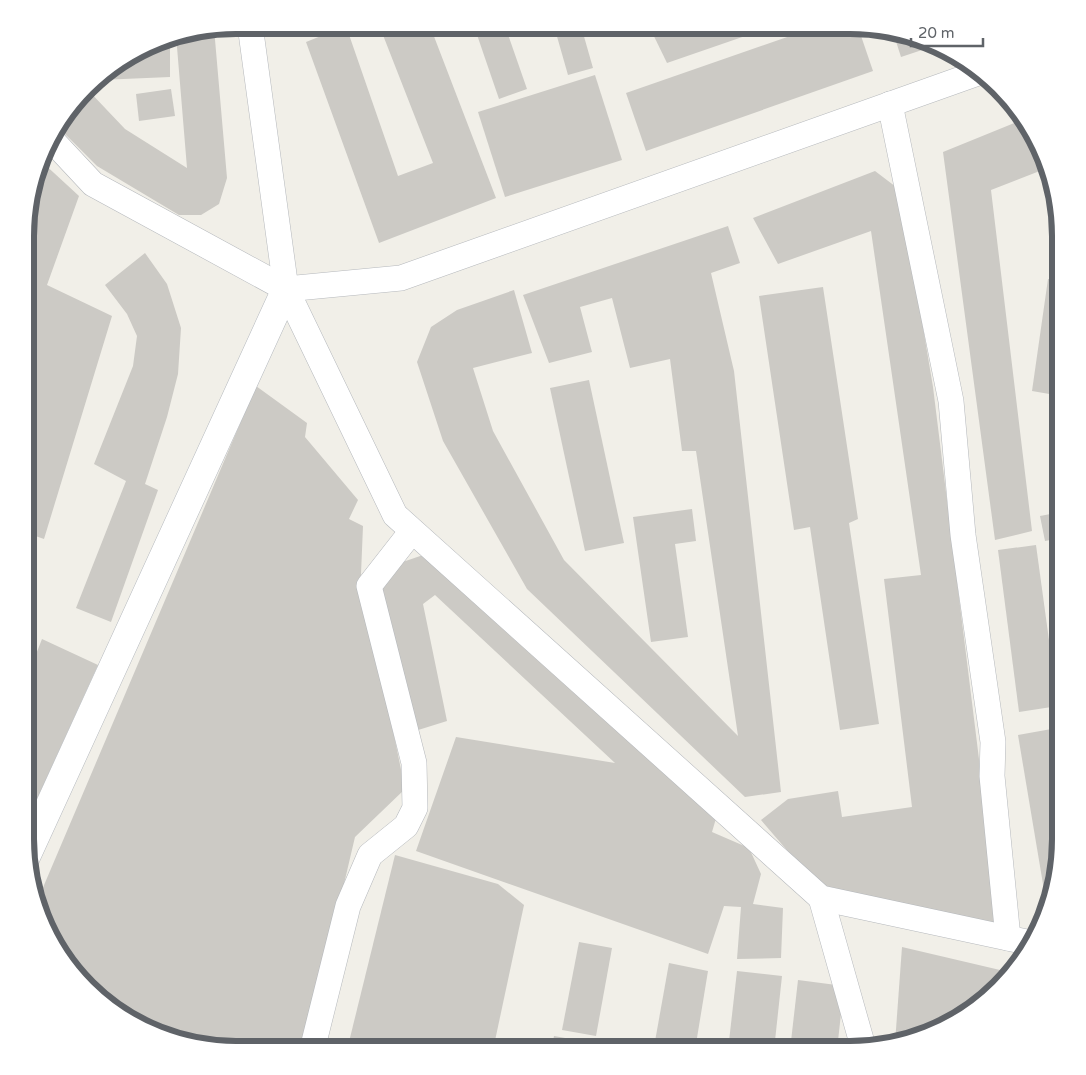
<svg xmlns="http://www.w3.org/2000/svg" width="1086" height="1075" viewBox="0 0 1086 1075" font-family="'Varela Round',sans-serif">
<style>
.building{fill:#cccac5}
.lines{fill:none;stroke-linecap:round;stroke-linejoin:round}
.street-casing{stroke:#b5b8bc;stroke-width:26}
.secondary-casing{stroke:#b6babf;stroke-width:29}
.street{stroke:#fff;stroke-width:25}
.secondary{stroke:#fff;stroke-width:28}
.rim{fill:none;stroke:#5f6368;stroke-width:6}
</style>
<rect width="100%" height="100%" fill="#f1efe8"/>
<g class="building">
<polygon points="392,25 430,26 496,198 379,243 306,42 346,26 398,176 433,163 381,30"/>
<polygon points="474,26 505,26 527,89 499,99"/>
<polygon points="554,26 581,26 593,68 568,75"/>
<polygon points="649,26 771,26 771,27 667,63"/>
<polygon points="816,27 858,27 873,71 646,151 626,93"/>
<polygon points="214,28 227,178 219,204 201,215 179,215 97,166 57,126 87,89 125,129 187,168 176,35"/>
<polygon points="893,32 934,46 901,57"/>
<polygon points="167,36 170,36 170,77 100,80 99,76"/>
<polygon points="595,75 622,160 505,197 478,112"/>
<polygon points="171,89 175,116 139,121 136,94"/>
<polygon points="1024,119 1050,167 991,190 1032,531 995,540 943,152"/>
<polygon points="41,161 79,196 47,285 112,316 44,539 27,533 29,195"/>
<polygon points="875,171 900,190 933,387 1000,929 823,892 761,820 788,799 838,791 842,817 912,807 884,579 921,575 871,231 778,264 753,218"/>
<polygon points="728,226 740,263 711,273 734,371 781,792 745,797 527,589 443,441 417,362 431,327 457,310 514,290 532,353 473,368 493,431 564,560 738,736 696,451 682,451 670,359 630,368 612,298 580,307 592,352 549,363 523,295"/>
<polygon points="145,253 167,284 181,328 178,374 167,417 145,484 158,490 111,622 76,608 126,481 94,464 133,366 137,336 127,314 105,285"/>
<polygon points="1048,279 1061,281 1061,396 1032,391"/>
<polygon points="823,287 858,519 849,523 879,724 840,730 810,527 794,530 759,296"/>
<polygon points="589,380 624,543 585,551 550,388"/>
<polygon points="256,386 307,423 305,437 358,500 349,519 363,526 361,574 405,789 355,837 305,1050 222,1050 142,1028 68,968 36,904"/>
<polygon points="692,509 696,541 675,544 688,637 651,642 633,517"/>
<polygon points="1061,512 1061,538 1045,541 1040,516"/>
<polygon points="1061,544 1061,591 1059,591 1054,545"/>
<polygon points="1036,545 1058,706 1019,712 998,550"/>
<polygon points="426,554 717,815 712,832 749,848 761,874 753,904 783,908 781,958 737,959 741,907 724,906 708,954 416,851 456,737 615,763 435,595 423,604 447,721 415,731 380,584 394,565"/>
<polygon points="42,639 98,665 26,823 26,660 33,662"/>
<polygon points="1057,728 1061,751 1061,853 1049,895 1045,896 1018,735"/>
<polygon points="395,855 498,884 524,905 493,1050 347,1050"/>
<polygon points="579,942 612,948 596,1036 562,1030"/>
<polygon points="902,947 1000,970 997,984 979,1007 919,1039 895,1043"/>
<polygon points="669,963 708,971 695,1050 654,1047"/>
<polygon points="737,971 782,976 774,1050 728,1050"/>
<polygon points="798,980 844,986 837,1050 790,1050"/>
<polygon points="554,1036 627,1049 627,1050 551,1050"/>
</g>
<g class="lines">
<g class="street-casing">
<g id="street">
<polyline points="250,25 286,289 395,515 821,898 1031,943"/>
<polyline points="890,104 951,401 963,535 993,742 992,776 1008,938"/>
<polyline points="50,138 93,184 286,289 401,278 978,73"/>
<polyline points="821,898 864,1050"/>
<polyline points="312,1050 348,906 370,855 406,826 415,808 414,763 369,586 412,531"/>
</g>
</g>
<g class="secondary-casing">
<polyline id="secondary" points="26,857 286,289"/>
</g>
<use href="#street" class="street"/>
<use href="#secondary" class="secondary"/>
</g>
<path d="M0 0H1086V1075H0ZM236 34H850A202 202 0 0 1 1052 236V839A202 202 0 0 1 850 1041H236A202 202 0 0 1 34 839V236A202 202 0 0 1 236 34Z" fill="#fff" fill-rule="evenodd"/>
<path class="rim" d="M236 34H850A202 202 0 0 1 1052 236V839A202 202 0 0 1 850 1041H236A202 202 0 0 1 34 839V236A202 202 0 0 1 236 34Z"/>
<path d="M911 38v8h72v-8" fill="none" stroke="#5f6368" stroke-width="2.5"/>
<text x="918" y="38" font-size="15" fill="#5f6368" stroke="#ffffff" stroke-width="4" paint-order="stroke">20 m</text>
</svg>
